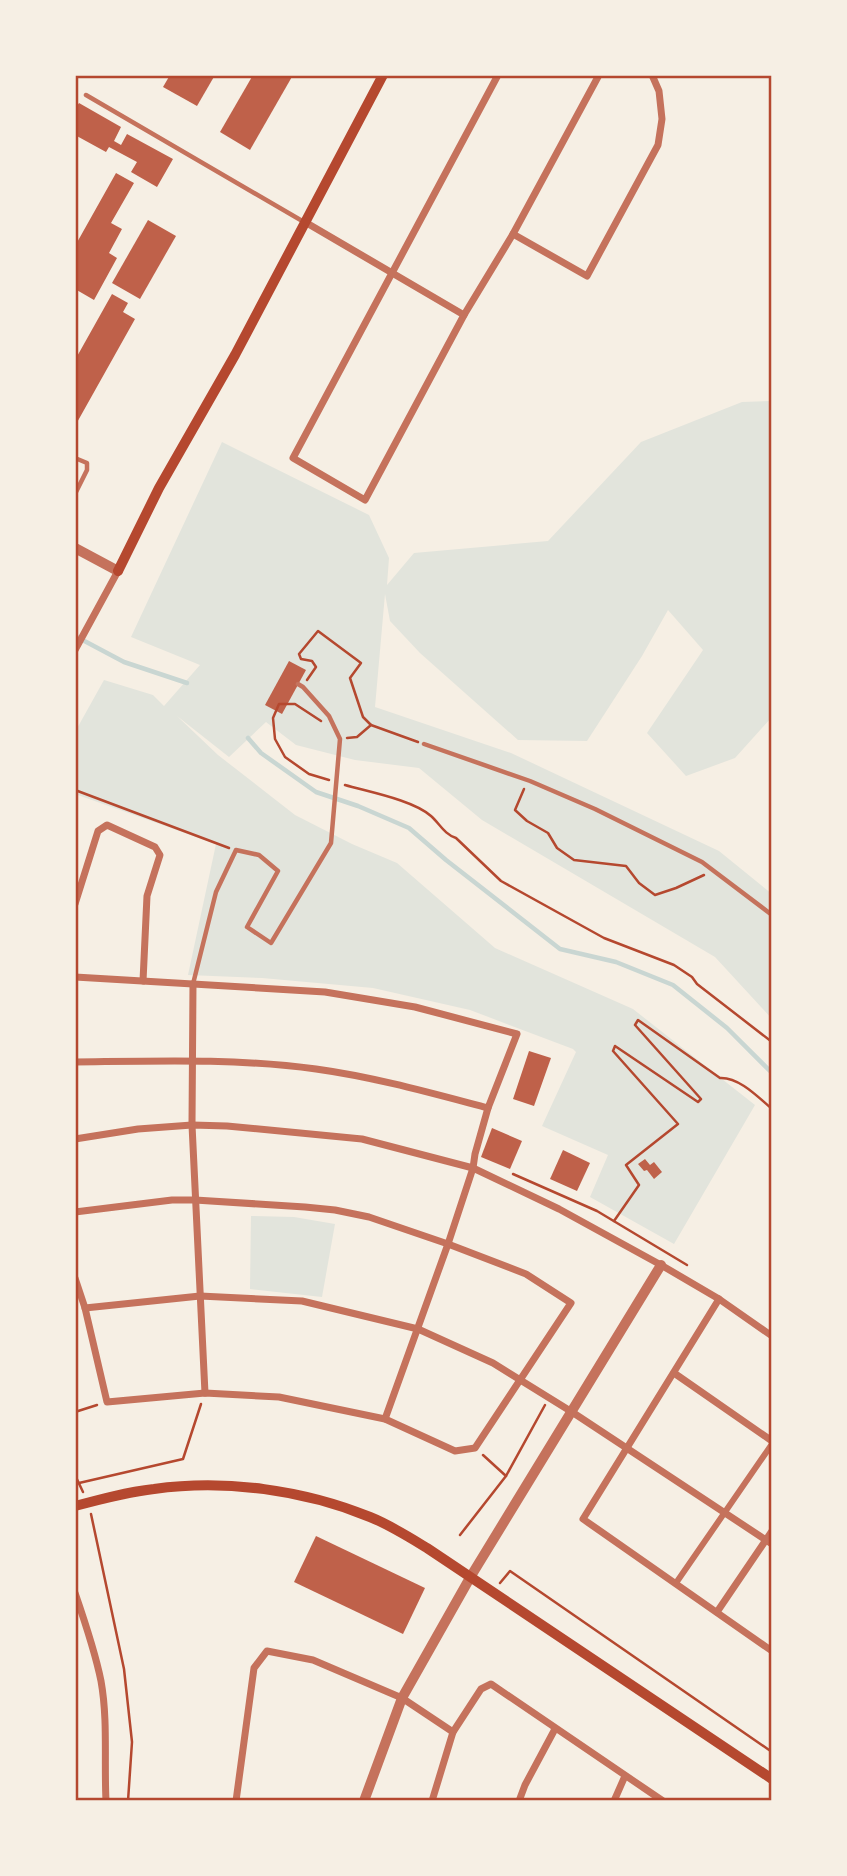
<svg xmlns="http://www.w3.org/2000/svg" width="847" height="1876" viewBox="0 0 847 1876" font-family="Arial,sans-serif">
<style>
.green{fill:#e2e4dc}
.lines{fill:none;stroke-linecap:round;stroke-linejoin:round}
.stream{stroke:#c9d6d2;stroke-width:4.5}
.building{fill:#bf614a}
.path{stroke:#b5482f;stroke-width:2.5}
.service{stroke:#c5725c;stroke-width:4.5}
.pedestrian{stroke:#c5725c;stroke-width:6}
.minor{stroke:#c5725c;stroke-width:7}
.tertiary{stroke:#c5725c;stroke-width:10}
.secondary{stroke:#b5482f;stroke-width:10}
.neatline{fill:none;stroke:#b5482f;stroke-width:2.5}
</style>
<rect width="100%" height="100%" fill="#f6efe4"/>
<g class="green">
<polygon points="772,401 772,717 735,758 686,776 647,733 703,650 668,610 642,656 587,741 518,740 420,653 390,621 385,594 375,707 511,753 719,851 772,894 772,1019 715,957 482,820 419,768 355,760 296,745 266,722 229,757 177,716 218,755 295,815 352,844 397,863 495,948 633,1009 755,1105 674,1244 590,1197 608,1155 542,1126 576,1052 573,1049 470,1010 373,988 262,978 188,975 216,844 75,794 75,732 104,680 153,695 164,706 200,665 131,637 222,442 369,515 389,558 387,585 414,553 548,541 641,442 742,402"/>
<polygon points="251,1216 294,1217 335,1224 322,1297 250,1289"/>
</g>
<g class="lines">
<g class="stream">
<polyline points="75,636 124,662 187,683"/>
<polyline points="248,738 261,753 316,792 358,806 409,828 446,860 560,949 616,962 673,985 727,1028 772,1073"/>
</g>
</g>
<g class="building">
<polygon points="170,75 215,75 197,106 163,87"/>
<polygon points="253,75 293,75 250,150 220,132"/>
<polygon points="79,103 121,127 114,141 121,145 127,134 173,159 157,187 131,172 137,162 109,147 106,152 75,135 75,109"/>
<polygon points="116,173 134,183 111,223 122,229 109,253 117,258 94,300 75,289 75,246"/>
<polygon points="148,220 176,236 140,299 112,283"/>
<polygon points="112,294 128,303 123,312 135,319 75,426 75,360"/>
<polygon points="289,661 306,670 282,714 265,705"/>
<polygon points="529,1051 551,1058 534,1106 513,1099"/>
<polygon points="492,1128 522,1141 510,1169 481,1157"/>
<polygon points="563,1150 590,1163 577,1191 550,1179"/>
<polygon points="645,1159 650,1165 654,1162 662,1172 654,1179 647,1170 644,1171 638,1164"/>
<polygon points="316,1536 425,1588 403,1634 294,1582"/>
</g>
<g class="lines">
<g class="path">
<polyline points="307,680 316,667 312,661 301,659 299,654 318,631 361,663 350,678 363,717 371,725"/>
<polyline points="321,721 295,704 279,704 273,718 275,739 285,757 309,774 329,780"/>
<polyline points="347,738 357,737 371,725 418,742"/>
<path d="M345 785C369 792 413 800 431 816 440 824 444 834 456 838L501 881 604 938 674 965 692 977 697 984 772 1042"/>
<polyline points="524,789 515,810 527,821 548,833 557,848 574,860 626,866 639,883 655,895 676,888 704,875"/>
<polyline points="75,790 229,848"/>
<polyline points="513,1174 597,1211 687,1265"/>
<path d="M614 1221 639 1185 626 1165 678 1124 613 1051 615 1046 698 1102 701 1099 635 1025 638 1020 720 1078C739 1077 758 1097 772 1109"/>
<polyline points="75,1412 97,1405"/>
<polyline points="483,1455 506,1476 545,1405"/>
<polyline points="75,1475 83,1492"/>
<polyline points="79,1483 183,1459 201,1404"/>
<polyline points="91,1514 124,1669 132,1742 128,1801"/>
<polyline points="460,1535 506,1476"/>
<polyline points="500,1583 510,1571 772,1752"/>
</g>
<g class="service">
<polyline points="86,95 304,222"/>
<polyline points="75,458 87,463 87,470 75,494"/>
<polyline points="424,744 530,781 595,809 702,862 772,915"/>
<polyline points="193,984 216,892 236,850 259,855 278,871 247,927 271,943 331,843 340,739 329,716 303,687 298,684"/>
</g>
<polyline class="pedestrian" points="676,1583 772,1444"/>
<g class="minor">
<polyline points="498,75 293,458 365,500 464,315 513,234 599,75"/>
<polyline points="305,222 464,315"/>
<polyline points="513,234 587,276 658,145 662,119 659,91 652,75"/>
<polyline points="75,650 118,571"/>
<polyline points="75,904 98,831 107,825 155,847 160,855 147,896 143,981"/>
<path d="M75 977 325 992 415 1007 517 1034 488 1108C431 1093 374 1077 316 1069 236 1058 155 1061 75 1062"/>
<polyline points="193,984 192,1125 205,1393"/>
<polyline points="75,1139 138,1129 192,1125 227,1126 362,1139 473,1168 559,1209 661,1265 719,1299 772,1336"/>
<polyline points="75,1212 172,1200 195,1200 305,1207 335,1210 369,1217 448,1244 526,1274 571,1303 475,1448 455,1451 385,1419 279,1397 205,1393 107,1402 85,1308 75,1278"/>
<polyline points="719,1299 583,1519 772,1651"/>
<polyline points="85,1308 200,1296 302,1301 418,1329 493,1363 572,1412 772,1544"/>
<polyline points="674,1373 772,1441"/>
<polyline points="385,1419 448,1244 473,1168 475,1154 488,1108"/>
<path d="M75 1593C85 1622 95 1651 101 1681 108 1720 104 1761 106 1801"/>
<polyline points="717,1612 772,1531"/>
<polyline points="236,1801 254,1668 267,1651 313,1660 402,1698 453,1732"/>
<polyline points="432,1801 453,1732 481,1689 491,1684 663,1801"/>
<polyline points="519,1801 525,1785 555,1729"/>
<polyline points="614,1801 625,1776"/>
</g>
<g class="tertiary">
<polyline points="75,548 118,571"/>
<polyline points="364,1801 402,1698 471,1576 661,1265"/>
</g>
<g class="secondary">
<polyline points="118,571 159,488 235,355 383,75"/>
<path d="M75 1506C101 1499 127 1492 154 1489 226 1479 304 1490 370 1517 390 1525 409 1537 427 1548L772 1779"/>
</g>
</g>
<rect width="847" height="1876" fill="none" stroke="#f6efe4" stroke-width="154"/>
<rect x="77" y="77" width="693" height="1722" class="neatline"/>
</svg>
